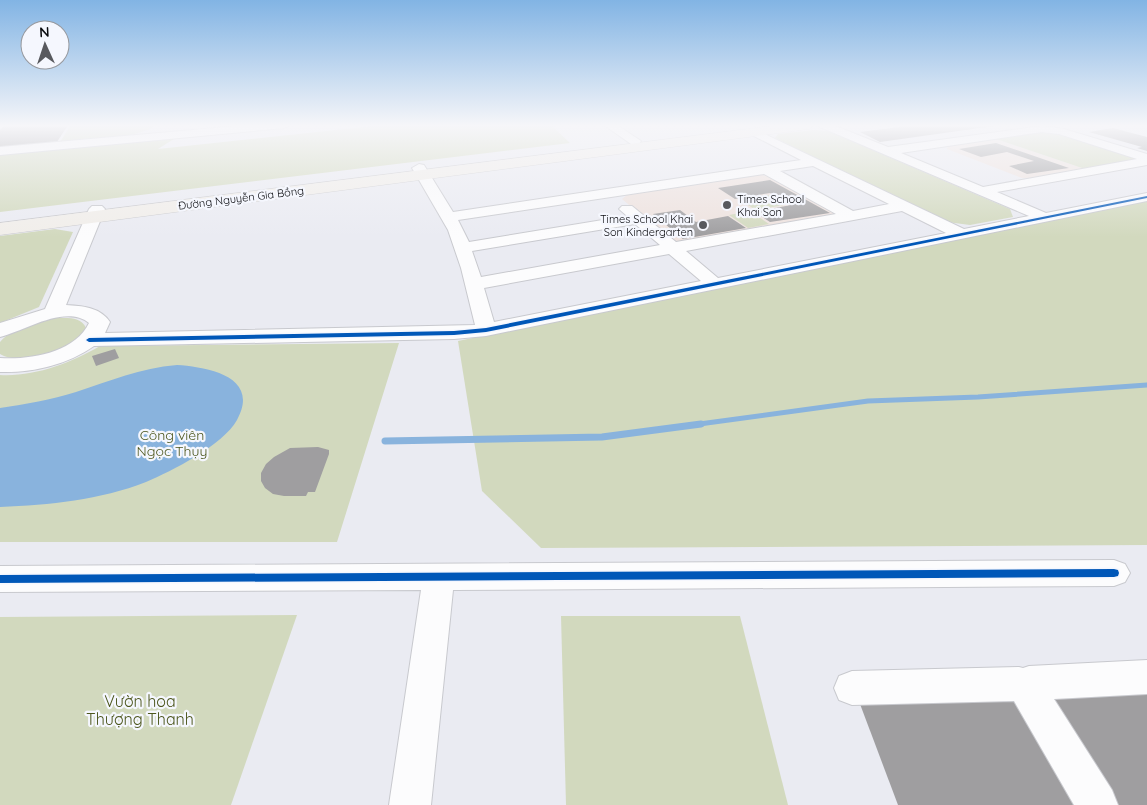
<svg xmlns="http://www.w3.org/2000/svg" width="1147" height="805" viewBox="0 0 1147 805" font-family="Quicksand,sans-serif">
<style>
.education{fill:#eee2de}
.green{fill:#d2d9be}
.water{fill:#89b3dd}
.lines{fill:none;stroke-linecap:round;stroke-linejoin:round}
.stream-far1{stroke:#89b3dd;stroke-width:5}
.stream{stroke:#89b3dd;stroke-width:7}
.building{fill:#9f9ea0}
.minor-casing{stroke:#c8c9ce;stroke-width:2}
.major-casing{stroke:#c7c7ca;stroke-width:1}
.minor{fill:#fcfcfd;fill-rule:evenodd}
.major{fill:#f1eeea;fill-rule:evenodd}
.cycleway-casing{stroke:#f5f7fe;stroke-width:3}
.cycleway{fill:#0057b8;fill-rule:evenodd}
.poi-dot{fill:#58595e;stroke:#f5f7fe;stroke-width:2}
.labels{text-anchor:middle;dominant-baseline:central;stroke-width:4.5;stroke-linejoin:round;paint-order:stroke}
.far-street-label{font-size:11px;fill:#0a0b0f;stroke:#f5f7fe}
.far-poi-label{font-size:11px;fill:#0a0b0f;stroke:#f5f7fe;text-anchor:start}
.park-label{font-size:14px;fill:#4c561c;stroke:#f5f7fe}
.near-park-label{font-size:16px;fill:#4c561c;stroke:#f5f7fe}
</style>
<rect width="100%" height="100%" fill="#eaebf2"/>
<g class="education">
<polygon points="996,139 1088,170 1035,179 1022,178 947,149 948,146"/>
<polygon points="760,175 771,176 835,211 833,216 685,242 671,240 622,199 627,195"/>
</g>
<g class="green">
<path d="M71 125H155C141 139 81 140 60 142Z"/>
<polygon points="383,125 551,125 570,143 0,212 0,154 177,137 158,149"/>
<polygon points="814,130 828,131 1010,209 1013,217 970,225 947,222 775,138 778,134"/>
<polygon points="1045,131 1060,133 1141,158 1088,170 996,139"/>
<polygon points="768,195 784,205 756,210 740,200"/>
<polygon points="1147,199 1147,545 541,548 482,491 458,341"/>
<polygon points="750,211 769,224 748,228 729,215"/>
<polygon points="55,229 73,232 39,307 0,323 0,236"/>
<path d="M56 318C67 318 81 316 86 328 77 350 20 367 0 354V342C13 327 37 322 56 318Z"/>
<path d="M399 343 337 542H0V375C34 377 71 363 100 346Z"/>
<polygon points="297,615 231,805 0,805 0,617"/>
<polygon points="561,616 740,616 788,805 566,805"/>
</g>
<path class="water" d="M177 365C207 367 261 376 237 420 223 445 172 471 146 482 100 500 50 505 0 507V408C26 404 51 400 76 392 110 381 140 368 177 365Z"/>
<g class="lines">
<polyline class="stream-far1" points="692,425 868,401 978,397 1147,385"/>
<polyline class="stream" points="385,441 602,437 701,424"/>
</g>
<g class="building">
<polygon points="5,125 68,125 57,142 0,148 0,130"/>
<polygon points="915,125 994,125 994,126 880,142 860,132"/>
<polygon points="1113,128 1147,137 1147,151 1137,148 1142,147 1089,132"/>
<polygon points="996,143 1069,168 1027,174 1009,166 1034,161 1007,152 981,157 959,149"/>
<polygon points="770,180 830,213 770,222 761,216 766,215 759,211 791,205 770,193 735,199 718,188"/>
<polygon points="680,210 696,222 728,216 746,228 683,239 653,214"/>
<polygon points="115,349 119,358 96,366 92,356"/>
<polygon points="318,447 329,450 329,454 315,492 308,492 306,496 284,496 273,494 265,488 261,481 261,473 266,464 274,457 290,448"/>
<polygon points="1147,684 1147,805 1115,805 1042,690"/>
<polygon points="1016,692 1081,805 898,805 857,696"/>
</g>
<g class="lines">
<g class="minor-casing">
<g id="minor">
<polygon points="249,125 290,125 284,128 0,155 0,147"/>
<polygon points="604,125 617,125 641,141 639,144 631,144"/>
<path d="M819 125H833L888 147 1042 126 1064 129 1147 154V165L997 192 1046 213 1147 193V201L486 336 454 339 94 346C67 365 32 373 0 372V358C29 360 75 353 89 323 65 304 25 331 0 337V323L45 309 89 209 92 206H102L105 209 66 305C82 306 100 307 110 322L105 333 475 325 461 268 448 230 412 168 419 164 424 165 453 212 801 160 750 134 748 132 750 130 754 129 964 229 1029 216 820 127ZM1042 132 1059 134 1137 159 983 187 901 153ZM813 166 889 204 853 211 780 171ZM764 174 836 214 676 242 632 206H622L619 209 627 216 469 242 458 220ZM902 211 946 233 718 278 686 251ZM635 224 660 245 481 277 472 251ZM669 254 701 281 494 322 484 288Z"/>
<polygon points="1114,560 1125,564 1130,573 1125,582 1114,586 453,590 431,805 389,805 421,590 0,592 0,566"/>
<polygon points="1147,660 1147,694 1054,699 1112,790 1118,805 1074,805 1014,701 852,705 839,700 834,688 839,676 852,671 1019,667 1023,668 1029,666"/>
</g>
</g>
<g class="major-casing">
<polygon id="major" points="780,125 815,125 809,129 0,235 0,223"/>
</g>
<use href="#minor" class="minor"/>
<use href="#major" class="major"/>
<g class="cycleway-casing">
<g id="cycleway">
<polygon points="1147,196 1147,198 486,332 454,335 89,342 86,340 89,338 454,331 486,328"/>
<polygon points="1114,569 1118,570 1119,573 1118,576 1114,577 0,583 0,575"/>
</g>
</g>
<use href="#cycleway" class="cycleway"/>
</g>
<linearGradient id="sky" x2="0" y2="1"><stop stop-color="#82b4e4"/><stop offset="0.53" stop-color="#f6f6f9"/><stop offset="1" stop-color="#f6f6f9" stop-opacity="0"/></linearGradient>
<rect width="1147" height="237" fill="url(#sky)"/>
<g class="poi-dot">
<circle cx="727" cy="205" r="5"/>
<circle cx="703" cy="225" r="5"/>
</g>
<g class="labels">
<g class="far-street-label">
<text transform="translate(241 198) rotate(-7)">Đường Nguyễn Gia Bồng</text>
</g>
<g class="far-poi-label">
<text x="737" y="199">Times School<tspan x="737" dy="13">Khai Son</tspan></text>
<text x="693" y="219" text-anchor="end">Times School Khai<tspan x="693" dy="13">Son Kindergarten</tspan></text>
</g>
<g class="park-label">
<text x="172" y="435">Công viên<tspan x="172" dy="16">Ngọc Thụy</tspan></text>
</g>
<g class="near-park-label">
<text x="140" y="701">Vườn hoa<tspan x="140" dy="18">Thượng Thanh</tspan></text>
</g>
</g>
<g transform="translate(45 45) rotate(357)"><circle r="24" fill="#f5f7fe" stroke="#97999e"/>
<path d="M0-4L9 19L0 12L-9 19Z" fill="#58595e"/>
<text y="-8" font-size="14" font-weight="bold" text-anchor="middle" fill="#0a0b0f">N</text>
</g>
</svg>
